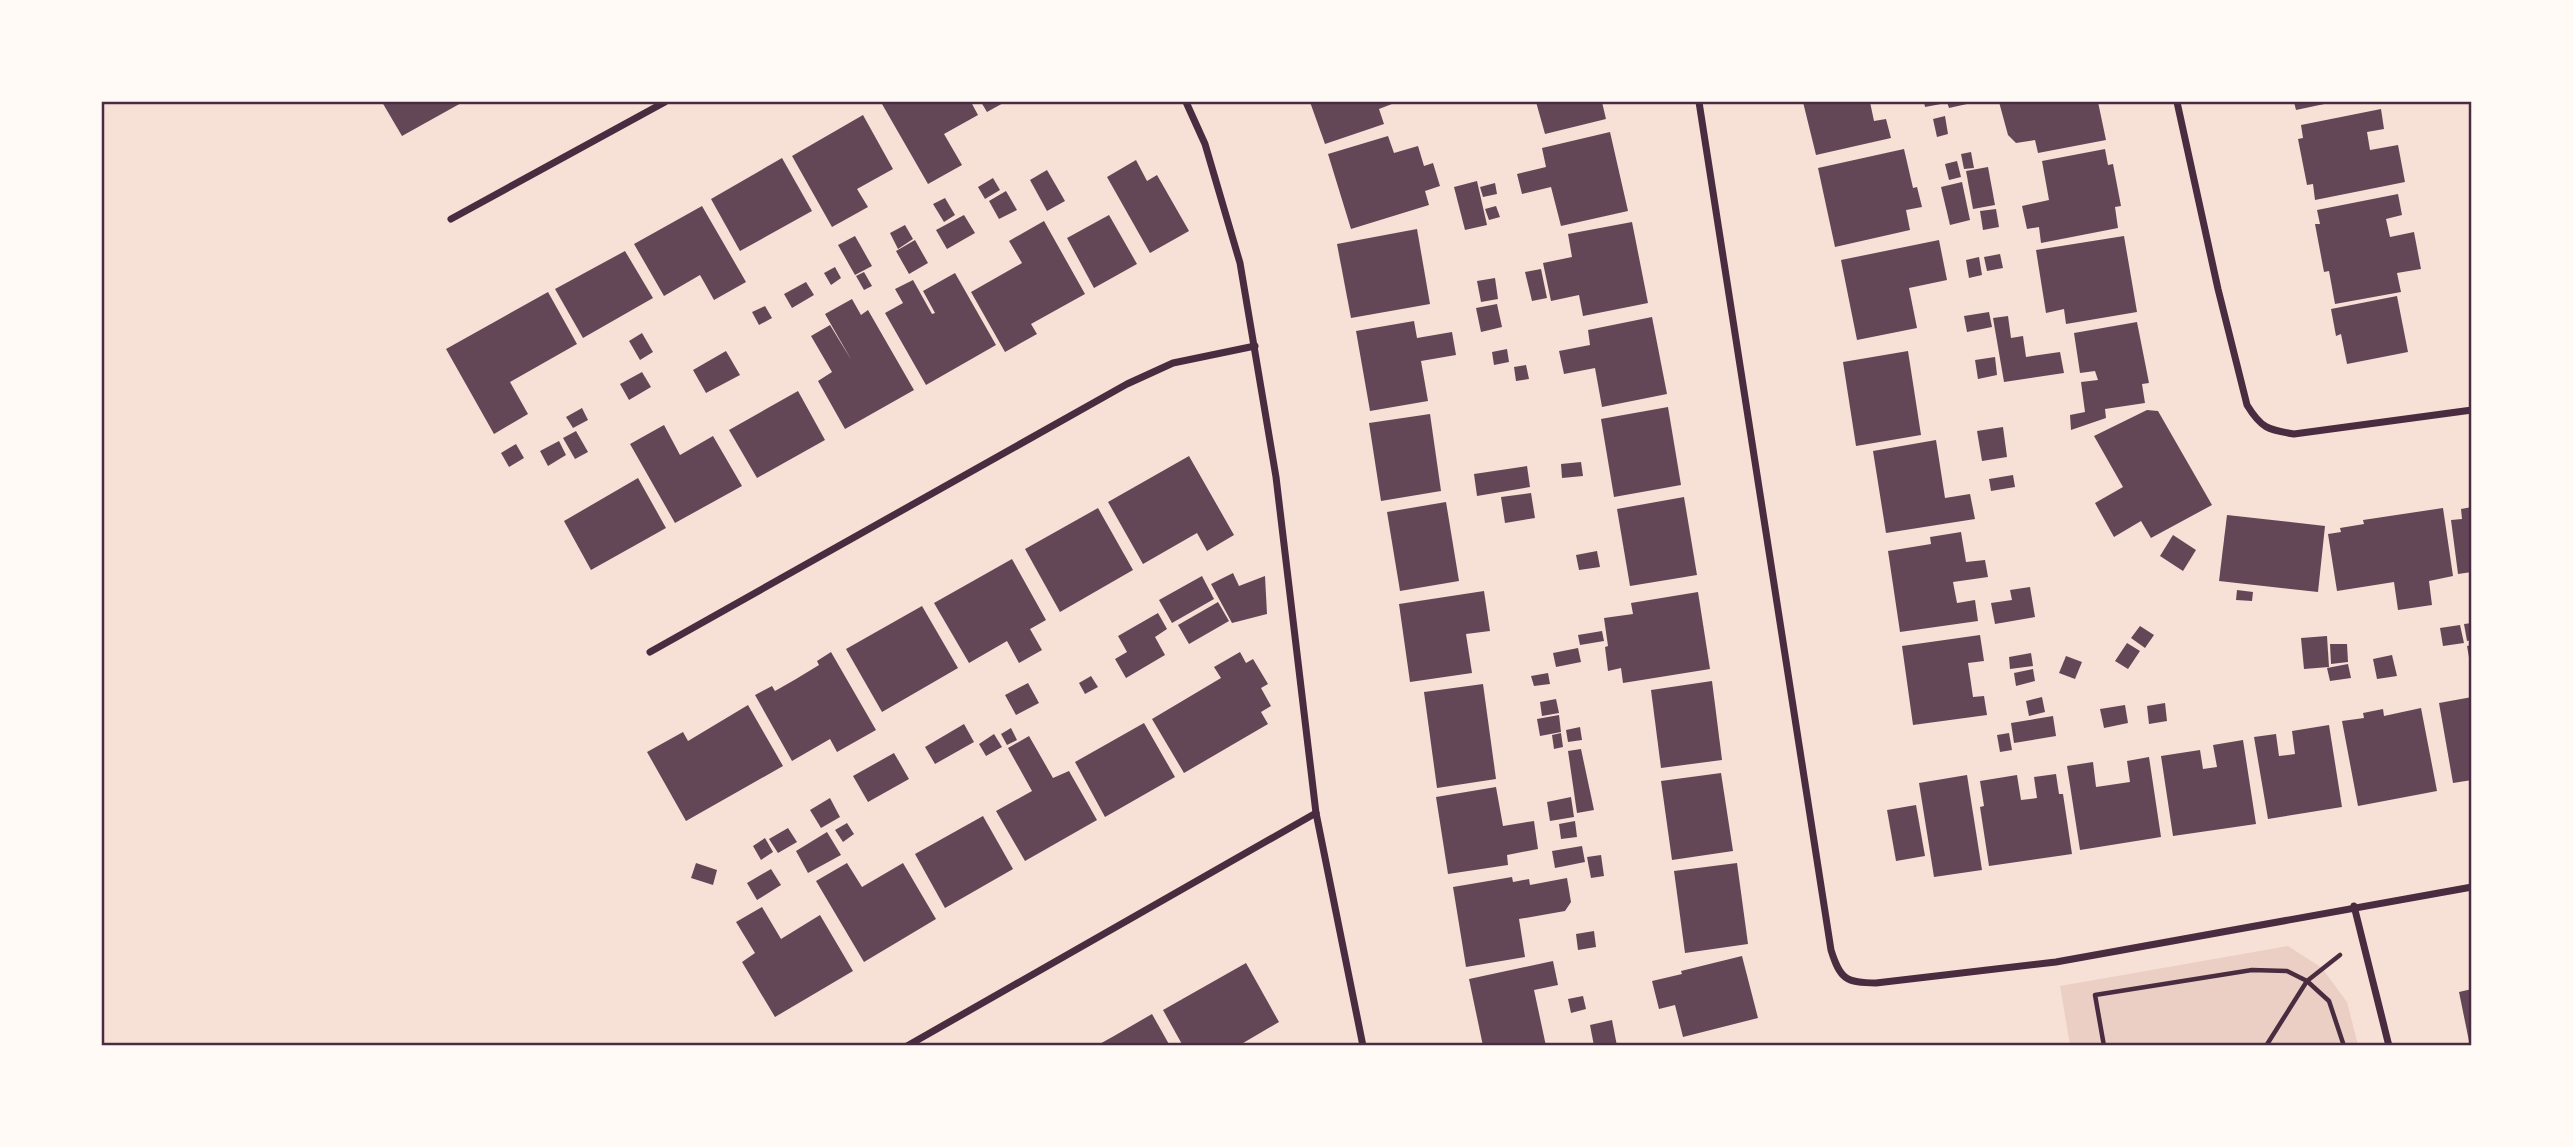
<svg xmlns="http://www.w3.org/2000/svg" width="2573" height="1147" viewBox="0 0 2573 1147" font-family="'Noto Serif',serif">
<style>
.green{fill:#ebcfc5}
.building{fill:#644757}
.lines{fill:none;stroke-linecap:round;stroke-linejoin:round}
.path{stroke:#4a2c40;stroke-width:4.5}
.minor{stroke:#4a2c40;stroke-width:7}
.neatline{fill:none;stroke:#4a2c40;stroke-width:2.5}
</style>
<rect width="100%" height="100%" fill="#f7e1d7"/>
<polygon class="green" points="2288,946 2322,968 2347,1002 2358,1045 2070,1045 2060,986"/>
<g class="building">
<polygon points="382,102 463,102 402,136"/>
<polygon points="887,102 971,102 978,115 944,134 962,165 928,184 882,104"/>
<polygon points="981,102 1005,102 987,112"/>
<polygon points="1310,102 1397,102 1379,109 1384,124 1325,144"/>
<polygon points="1536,102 1602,102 1606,119 1545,134"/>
<polygon points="1803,102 1870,102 1874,121 1886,119 1891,138 1816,155"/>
<polygon points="1924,102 1941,102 1941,104 1925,107"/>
<polygon points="1947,102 1967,102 1967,104 1949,108"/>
<polygon points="1999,102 2098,102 2106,140 2038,153 2035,140 2016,143 2008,135"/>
<polygon points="2294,102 2329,102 2329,103 2296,110"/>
<polygon points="2381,109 2384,129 2367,132 2370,150 2398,145 2405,182 2315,200 2313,184 2307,185 2298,139 2303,138 2301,125"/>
<polygon points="863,115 893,169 857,189 868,207 832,227 792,156"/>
<polygon points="1945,116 1948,134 1937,137 1933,119"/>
<polygon points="1610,132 1628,211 1561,226 1551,187 1522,194 1517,174 1546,167 1542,148"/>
<polygon points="1388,136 1394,153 1418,146 1424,166 1433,163 1440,186 1425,191 1429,205 1351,229 1328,154"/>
<polygon points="1904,149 1913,188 1917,187 1922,207 1906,210 1910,230 1835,247 1818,168"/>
<polygon points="2105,149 2108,165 2113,164 2121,206 2115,207 2118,228 2041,243 2039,227 2027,229 2022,206 2049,200 2042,161"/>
<polygon points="1971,152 1974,168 1964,169 1961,154"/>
<polygon points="782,158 812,211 740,251 711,199"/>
<polygon points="1136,160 1147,181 1157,175 1189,231 1150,253 1107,177"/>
<polygon points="1957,161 1961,177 1949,180 1945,164"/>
<polygon points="1988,167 1995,205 1973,209 1966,171"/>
<polygon points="1047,170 1065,201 1047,211 1030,180"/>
<polygon points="993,178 1000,190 985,199 978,187"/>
<polygon points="1477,181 1487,225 1465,230 1454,187"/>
<polygon points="1962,182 1970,220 1950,225 1941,187"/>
<polygon points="1495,183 1497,194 1483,197 1480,187"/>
<polygon points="1006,191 1017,210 999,219 989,201"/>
<polygon points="2398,194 2402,215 2386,219 2390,237 2414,232 2421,269 2397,273 2401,292 2335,304 2329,271 2324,272 2315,224 2320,224 2317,210"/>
<polygon points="945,198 955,215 944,222 933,204"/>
<polygon points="702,206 746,282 714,300 700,275 664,296 634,244"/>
<polygon points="1496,206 1500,217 1489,220 1485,209"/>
<polygon points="1996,209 1999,227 1983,230 1980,211"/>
<polygon points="964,215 975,233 947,249 936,230"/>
<polygon points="1109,215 1137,264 1094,288 1067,238"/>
<polygon points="1044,221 1085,294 1031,324 1037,334 1005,352 971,292 1022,263 1009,241"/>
<polygon points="1632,222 1648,303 1583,316 1579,295 1551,301 1543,263 1572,257 1568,234"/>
<polygon points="905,225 913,239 898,249 890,233"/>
<polygon points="1417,229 1430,304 1351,318 1337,244"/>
<polygon points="855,236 872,266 855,275 838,245"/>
<polygon points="2124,236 2137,312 2066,324 2064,309 2046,313 2036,250"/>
<polygon points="915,240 928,263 909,274 896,251"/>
<polygon points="1939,240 1947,280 1909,288 1917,328 1857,340 1841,260"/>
<polygon points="625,251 653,298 583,338 555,289"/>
<polygon points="2000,254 2003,268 1987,271 1984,257"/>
<polygon points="1979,257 1982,275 1969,278 1966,260"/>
<polygon points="835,267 841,278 831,285 824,273"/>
<polygon points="1541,269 1547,298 1532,301 1525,272"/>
<polygon points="864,272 872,286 864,290 856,276"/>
<polygon points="955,273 996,345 926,385 885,313 903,303 895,289 913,280 932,314 935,313 923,291"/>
<polygon points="1495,278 1498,299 1481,302 1477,281"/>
<polygon points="806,282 814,295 792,308 784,294"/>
<polygon points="548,292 577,344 510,382 528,414 494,434 446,349"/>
<polygon points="2397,296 2408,352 2347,364 2341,334 2336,336 2331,309"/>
<polygon points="852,299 861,315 868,310 914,390 845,429 818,381 832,372 811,336 830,325 852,361 825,314"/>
<polygon points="1497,304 1502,327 1481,332 1476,308"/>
<polygon points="765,306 772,318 759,325 752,312"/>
<polygon points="1989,312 1992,327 1967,332 1964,316"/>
<polygon points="2008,316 2011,338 2023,336 2026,357 2060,352 2064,373 2004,382 1993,318"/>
<polygon points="1652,317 1667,394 1602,407 1595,368 1564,374 1559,351 1590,345 1588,330"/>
<polygon points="1414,321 1417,338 1452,332 1456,355 1421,361 1428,401 1370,411 1356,331"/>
<polygon points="2137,322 2149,383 2142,384 2145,403 2105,409 2106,418 2071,430 2070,415 2085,412 2081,382 2098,380 2095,371 2080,373 2074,333"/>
<polygon points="642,333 653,352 640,360 629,341"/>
<polygon points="1507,349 1509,362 1494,365 1492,352"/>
<polygon points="726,351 740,375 706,393 693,370"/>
<polygon points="1908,351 1921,435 1856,446 1843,362"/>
<polygon points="1995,357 1997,375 1978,379 1975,360"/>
<polygon points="1526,365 1529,379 1516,381 1514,367"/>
<polygon points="642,372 651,387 629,400 620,384"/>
<polygon points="798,391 825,440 757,478 729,430"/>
<polygon points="1668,407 1681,485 1614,497 1601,419"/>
<polygon points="582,408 588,420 573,428 566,417"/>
<polygon points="2147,410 2158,411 2212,505 2151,538 2141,521 2114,537 2095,503 2123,487 2094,436"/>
<polygon points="1430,414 1441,491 1381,501 1369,423"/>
<polygon points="664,425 680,455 713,436 742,486 675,523 630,444"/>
<polygon points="2003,427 2007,457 1982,461 1977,431"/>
<polygon points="576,431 588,452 575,459 563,438"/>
<polygon points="1936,440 1945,498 1970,494 1975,519 1886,533 1873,451"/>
<polygon points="559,441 566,455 548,466 540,451"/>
<polygon points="516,444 524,458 509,467 501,453"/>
<polygon points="1189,456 1234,535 1207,551 1197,533 1143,564 1108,502"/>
<polygon points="1581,462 1583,476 1562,478 1561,464"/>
<polygon points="1527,466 1530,487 1477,496 1474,474"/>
<polygon points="2013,475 2015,487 1991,491 1989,479"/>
<polygon points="638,478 666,528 591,570 564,521"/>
<polygon points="1531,493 1535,518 1505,523 1501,497"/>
<polygon points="1684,497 1697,575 1630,586 1617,509"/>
<polygon points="1446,502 1459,581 1400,591 1387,512"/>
<polygon points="2472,507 2472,572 2458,574 2451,520 2462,519 2461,509"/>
<polygon points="1098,508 1133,570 1060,612 1025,549"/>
<polygon points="2443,508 2453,576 2429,581 2432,605 2398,610 2394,582 2337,591 2328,534 2341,532 2340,528 2364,524 2363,520"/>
<polygon points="2227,515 2325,526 2318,592 2219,581"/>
<polygon points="1961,532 1966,562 1985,560 1988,577 1953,582 1957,603 1975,600 1978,621 1900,632 1888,551 1931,544 1930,537"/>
<polygon points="2173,535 2196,550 2183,571 2160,556"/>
<polygon points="1597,551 1600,567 1579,570 1576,555"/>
<polygon points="1012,559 1046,620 1030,629 1042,650 1019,663 1007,641 969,663 934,603"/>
<polygon points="1233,573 1239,586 1265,576 1267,614 1232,623 1211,584"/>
<polygon points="1202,576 1214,599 1172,623 1159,600"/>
<polygon points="2030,587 2035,617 1995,624 1991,603 2012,600 2010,590"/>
<polygon points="2237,590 2253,592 2252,601 2236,600"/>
<polygon points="1484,591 1490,631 1466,634 1472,673 1410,682 1399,604"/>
<polygon points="1698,592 1710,669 1623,683 1621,668 1608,671 1605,647 1608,646 1604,618 1633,614 1631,603"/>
<polygon points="1218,602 1229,621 1189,644 1178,625"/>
<polygon points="922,606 958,668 882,712 846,649"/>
<polygon points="1158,613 1167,629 1155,637 1165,655 1126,678 1115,659 1127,652 1118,636"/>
<polygon points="2472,623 2472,640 2467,641 2464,624"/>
<polygon points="2460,625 2464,643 2443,646 2440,628"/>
<polygon points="2140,626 2154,635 2145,648 2131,638"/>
<polygon points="1602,631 1604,641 1580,645 1578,635"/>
<polygon points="1980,635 1984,661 1968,663 1973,697 1984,696 1987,715 1913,725 1902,646"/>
<polygon points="2327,636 2329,667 2304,669 2301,638"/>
<polygon points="2127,643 2140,651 2128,669 2115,661"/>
<polygon points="2330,644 2347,644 2348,662 2331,664"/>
<polygon points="2472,645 2472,663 2470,663 2467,646"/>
<polygon points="1578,648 1581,662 1556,667 1553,653"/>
<polygon points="831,652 876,730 837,752 830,739 792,761 755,695 772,686 775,691 796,679 819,665 817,661"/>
<polygon points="1240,652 1246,663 1253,659 1268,684 1261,688 1271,706 1261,712 1268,724 1184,773 1152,719 1221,678 1214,667"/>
<polygon points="2031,653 2033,666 2010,669 2009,657"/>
<polygon points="2392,655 2397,676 2377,679 2373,659"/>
<polygon points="2066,656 2082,662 2075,679 2059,673"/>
<polygon points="2348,664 2351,678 2330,681 2327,668"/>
<polygon points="2033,669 2035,681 2016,686 2014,673"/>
<polygon points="1548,673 1550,684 1534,686 1531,676"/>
<polygon points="1091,676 1098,687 1085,694 1079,683"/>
<polygon points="1712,681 1722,760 1661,768 1651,690"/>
<polygon points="1028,683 1039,703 1016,715 1005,695"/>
<polygon points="1483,684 1496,779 1437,788 1424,692"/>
<polygon points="2042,697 2045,712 2029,716 2026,701"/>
<polygon points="2472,697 2472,780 2453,783 2439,703"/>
<polygon points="1556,699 1559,713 1542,716 1540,702"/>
<polygon points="2165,703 2167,721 2149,724 2147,706"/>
<polygon points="748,705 783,766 686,821 647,752 683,732 688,741"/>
<polygon points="2125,705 2128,723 2104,728 2100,709"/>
<polygon points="2421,708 2437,791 2358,806 2342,721 2364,718 2363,713 2383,709 2384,716"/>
<polygon points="1559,715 1561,732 1540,736 1537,719"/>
<polygon points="2053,716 2056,736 2014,743 2011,723"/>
<polygon points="1144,723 1175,777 1105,817 1075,762"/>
<polygon points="964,724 974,742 935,764 925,747"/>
<polygon points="2329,725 2342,807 2268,819 2254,737 2276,734 2279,756 2295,754 2292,731"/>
<polygon points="1580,727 1582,740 1568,742 1566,730"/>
<polygon points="1011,728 1017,740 1007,745 1001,734"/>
<polygon points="1561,733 1563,747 1554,749 1552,735"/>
<polygon points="2009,733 2012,750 2000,752 1997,735"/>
<polygon points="994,734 1002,747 986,756 979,744"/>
<polygon points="1029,736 1053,778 1069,771 1097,820 1025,861 996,811 1032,791 1008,748"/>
<polygon points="2243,740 2256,824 2173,836 2161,756 2200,750 2203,769 2217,767 2213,745"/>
<polygon points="1581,749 1594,810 1577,813 1568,751"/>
<polygon points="894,753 909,779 868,802 853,776"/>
<polygon points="2149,757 2161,837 2080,850 2067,766 2093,762 2096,787 2130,782 2127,761"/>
<polygon points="1721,773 1733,851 1672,860 1661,781"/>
<polygon points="2056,774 2059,794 2063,794 2072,854 1989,866 1980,807 1984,806 1980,781 2017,775 2021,800 2037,798 2034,777"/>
<polygon points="1967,775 1982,870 1934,877 1919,783"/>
<polygon points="1496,787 1503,826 1534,821 1538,849 1507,855 1508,865 1448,874 1436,797"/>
<polygon points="1571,797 1574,817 1550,821 1547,802"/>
<polygon points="830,798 840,817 821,828 810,810"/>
<polygon points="1916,805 1925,856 1896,861 1887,810"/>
<polygon points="983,816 1013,869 945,908 915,854"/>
<polygon points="1575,821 1577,837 1561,839 1559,824"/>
<polygon points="847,823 854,834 843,842 835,830"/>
<polygon points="788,828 797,842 778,853 769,839"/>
<polygon points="827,832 841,855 808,873 796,851"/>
<polygon points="765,838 773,852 761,860 753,846"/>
<polygon points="1582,846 1585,862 1555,868 1552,851"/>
<polygon points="1601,855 1604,876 1591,878 1587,857"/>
<polygon points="696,863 717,870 713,885 691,878"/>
<polygon points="847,863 862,887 903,863 936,919 864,962 816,881"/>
<polygon points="1737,863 1748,944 1685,953 1674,871"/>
<polygon points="771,869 781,885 757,900 747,883"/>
<polygon points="1512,877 1513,882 1529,879 1530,885 1567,878 1571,902 1565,911 1519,919 1525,957 1466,967 1453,887"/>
<polygon points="762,907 781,939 820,915 853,971 775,1017 742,962 755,953 736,922"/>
<polygon points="1594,931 1596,947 1578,950 1576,934"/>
<polygon points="1742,956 1758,1018 1683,1037 1675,1005 1659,1009 1652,981 1682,974 1681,971"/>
<polygon points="1553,961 1558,985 1534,990 1546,1046 1483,1046 1469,979"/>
<polygon points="1246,963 1279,1022 1238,1046 1183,1046 1163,1010"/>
<polygon points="2472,989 2472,1046 2470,1046 2459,992"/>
<polygon points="1583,996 1586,1009 1571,1013 1568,999"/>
<polygon points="1152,1014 1170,1046 1096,1046 1114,1036"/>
<polygon points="1612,1020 1617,1046 1594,1046 1590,1025"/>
</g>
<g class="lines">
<g class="path">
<polyline points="2104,1046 2095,995 2252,970 2287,971 2307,981 2329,1001 2344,1046"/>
<polyline points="2266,1046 2307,981 2340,955"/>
</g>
<g class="minor">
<polyline points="1186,102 1205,144 1240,263 1276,477 1316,813 1363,1046"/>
<path d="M1699 102 1831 950C1840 979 1846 983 1876 983L2056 962 2472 887"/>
<path d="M2177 102 2218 289 2247 405C2261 428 2268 430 2294 434L2472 410"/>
<polyline points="451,219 665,102"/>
<polyline points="650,652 1127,384 1173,363 1255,346"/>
<polyline points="2354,906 2389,1046"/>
<polyline points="907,1046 1316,813"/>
</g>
</g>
<rect width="2573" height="1147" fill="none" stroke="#fffaf5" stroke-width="206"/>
<rect x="103" y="103" width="2367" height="941" class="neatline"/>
</svg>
